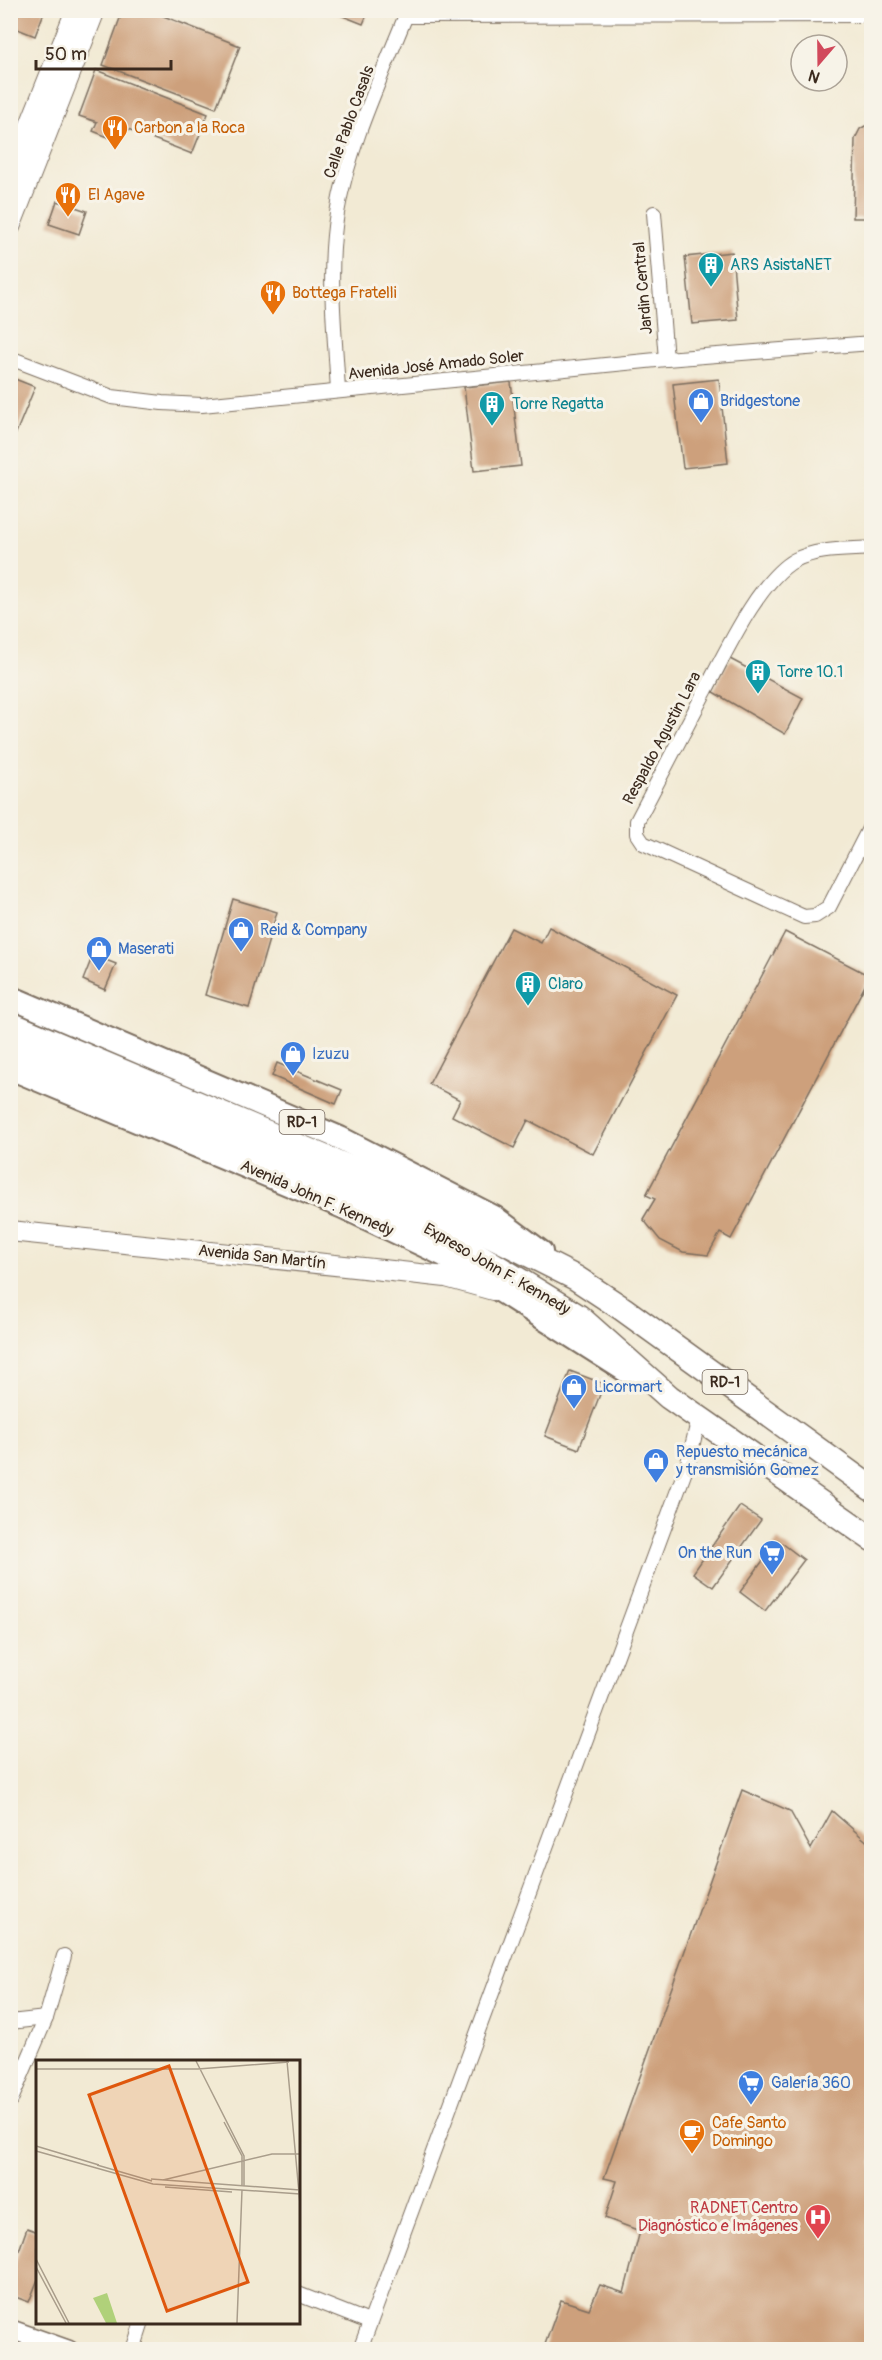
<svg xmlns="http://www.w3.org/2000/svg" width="882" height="2360" viewBox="0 0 882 2360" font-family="Pangolin,sans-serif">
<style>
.building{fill:#cda07b}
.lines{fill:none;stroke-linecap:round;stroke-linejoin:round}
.minor-casing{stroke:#7b6d5e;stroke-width:16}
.tertiary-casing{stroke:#7b6d5e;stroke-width:21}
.secondary-casing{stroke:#7b6d5e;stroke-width:22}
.primary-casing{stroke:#7b6d5e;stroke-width:26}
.trunk-casing{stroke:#7b6d5e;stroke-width:27}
.minor{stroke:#fff;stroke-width:14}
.tertiary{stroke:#fff;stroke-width:18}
.secondary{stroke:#fff;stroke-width:20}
.primary{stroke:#fff;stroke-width:22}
.trunk{stroke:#fff;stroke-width:24}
.labels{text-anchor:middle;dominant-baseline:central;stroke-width:6;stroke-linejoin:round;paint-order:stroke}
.shield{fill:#f7f3e8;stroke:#73665b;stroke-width:1.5}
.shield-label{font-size:15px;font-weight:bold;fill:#3b2a1e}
.street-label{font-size:16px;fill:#3b2a1e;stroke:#f7f3e8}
.food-label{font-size:16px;fill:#c56008;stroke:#f7f3e8;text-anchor:start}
.culture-label{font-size:16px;fill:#0d838f;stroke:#f7f3e8;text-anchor:start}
.shop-label{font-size:16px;fill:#366cbe;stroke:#f7f3e8;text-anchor:start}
.health-label{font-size:16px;fill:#be3a42;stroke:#f7f3e8;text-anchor:end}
.inset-road{fill:none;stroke:#a99d8b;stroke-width:1.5}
.view{fill:#df570d;fill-opacity:0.15;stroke:#df570d;stroke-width:3}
.inset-edge{fill:none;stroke:#3b2a1e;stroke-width:3}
</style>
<rect width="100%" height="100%" fill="#f7f3e8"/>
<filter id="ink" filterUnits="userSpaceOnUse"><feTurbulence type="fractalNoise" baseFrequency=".0167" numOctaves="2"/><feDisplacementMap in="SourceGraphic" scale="12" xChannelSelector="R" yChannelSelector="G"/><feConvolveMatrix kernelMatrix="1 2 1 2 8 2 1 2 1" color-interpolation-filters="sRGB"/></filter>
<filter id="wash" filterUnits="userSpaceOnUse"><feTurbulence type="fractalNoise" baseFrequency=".008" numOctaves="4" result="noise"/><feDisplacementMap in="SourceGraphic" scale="24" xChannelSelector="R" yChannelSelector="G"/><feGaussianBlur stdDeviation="1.35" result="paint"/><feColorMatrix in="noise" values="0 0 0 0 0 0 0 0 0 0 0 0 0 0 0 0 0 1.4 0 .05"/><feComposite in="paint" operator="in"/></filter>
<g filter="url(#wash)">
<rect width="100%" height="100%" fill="#f2ead4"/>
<g id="blocks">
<g class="building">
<polygon points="10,10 45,10 35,36 10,26"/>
<polygon points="123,10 148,10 240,46 216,108 103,65"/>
<polygon points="328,10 369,10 363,24"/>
<polygon points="96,70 208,114 192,154 118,125 113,139 93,131 97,122 79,116"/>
<polygon points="865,126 872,126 872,218 853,218 855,139 860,129"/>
<polygon points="57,201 87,211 79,234 49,224"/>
<polygon points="732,252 738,320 692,324 685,257"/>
<polygon points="10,377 35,387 11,445 10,445"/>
<polygon points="719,379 728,463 683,468 673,384"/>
<polygon points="511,382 521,466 474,471 464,387"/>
<polygon points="730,659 803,698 785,734 713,692"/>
<polygon points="233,899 277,912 249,1008 205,995"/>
<polygon points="549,927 677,995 593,1154 528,1120 514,1148 452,1116 460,1100 429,1084 511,928 541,943"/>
<polygon points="785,932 870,976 731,1239 720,1233 708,1255 683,1252 660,1240 643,1219 655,1199 646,1195"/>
<polygon points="93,955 116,964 105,990 83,980"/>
<polygon points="277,1063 342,1090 336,1104 272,1076"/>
<polygon points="570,1371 604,1384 579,1449 545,1436"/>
<polygon points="740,1506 761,1520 713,1587 693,1573"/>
<polygon points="778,1540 804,1560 765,1611 740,1592"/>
<polygon points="742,1790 790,1811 811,1849 832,1811 872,1846 872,2350 543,2350 561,2300 589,2309 600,2285 624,2293 640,2231 605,2218 617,2181 604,2178"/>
<polygon points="27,2228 38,2232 38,2279 29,2302 10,2295 10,2276"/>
</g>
</g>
</g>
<g filter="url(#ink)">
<use href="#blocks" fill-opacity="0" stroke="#7b6d5e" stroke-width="1.5"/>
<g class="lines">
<g class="minor-casing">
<g id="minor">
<polyline points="406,16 872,15"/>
<polyline points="654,213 666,359"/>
<polyline points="10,358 112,397 162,403 202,405 666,359 872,343"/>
<path d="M338 391C335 332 327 271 337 213 349 143 382 76 408 10"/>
<path d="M872 548C847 550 818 548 795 560 758 580 723 658 703 695 681 737 659 779 637 821V834L643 843 804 917 815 916 829 907 872 823"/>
<polyline points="10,2022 46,2018"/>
<polyline points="10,2102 46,2018 64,1956"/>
<polyline points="298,2294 369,2322"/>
<polyline points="133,2350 142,2322"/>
<polyline points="360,2350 688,1463 699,1418"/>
</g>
</g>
<g class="tertiary-casing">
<polyline id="tertiary" points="10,2329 69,2350"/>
</g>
<g class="secondary-casing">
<g id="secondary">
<polyline points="10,175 76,10"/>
<polyline points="10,227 95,10"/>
<polyline points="10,1231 392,1271 446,1277 493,1290"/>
</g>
</g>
<g class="primary-casing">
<g id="primary">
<polyline points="10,997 340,1138 494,1217 541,1252"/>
<polyline points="10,1068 343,1207 444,1255 639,1379"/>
</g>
</g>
<g class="trunk-casing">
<g id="trunk">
<polyline points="10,1024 395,1187 576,1278 623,1309 872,1489"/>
<polyline points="10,1047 313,1174 447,1236 579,1317 669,1397 872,1539"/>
</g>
</g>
<use href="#minor" class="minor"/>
<use href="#tertiary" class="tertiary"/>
<use href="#secondary" class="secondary"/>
<use href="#primary" class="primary"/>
<use href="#trunk" class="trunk"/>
</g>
</g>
<defs>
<g id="restaurant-pin" transform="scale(1.35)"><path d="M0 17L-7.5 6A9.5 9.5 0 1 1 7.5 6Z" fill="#e8710a" stroke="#f7f3e8"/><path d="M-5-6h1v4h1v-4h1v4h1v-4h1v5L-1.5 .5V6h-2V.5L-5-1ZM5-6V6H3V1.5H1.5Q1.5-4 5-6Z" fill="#fff"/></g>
<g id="building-pin" transform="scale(1.35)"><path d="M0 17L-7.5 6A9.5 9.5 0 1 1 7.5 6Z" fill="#0f9aa8" stroke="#f7f3e8"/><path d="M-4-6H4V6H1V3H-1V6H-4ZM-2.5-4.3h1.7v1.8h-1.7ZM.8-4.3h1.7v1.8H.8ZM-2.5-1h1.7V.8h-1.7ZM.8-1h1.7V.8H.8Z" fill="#fff"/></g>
<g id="shop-pin" transform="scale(1.35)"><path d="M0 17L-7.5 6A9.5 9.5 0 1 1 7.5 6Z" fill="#3f7fe0" stroke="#f7f3e8"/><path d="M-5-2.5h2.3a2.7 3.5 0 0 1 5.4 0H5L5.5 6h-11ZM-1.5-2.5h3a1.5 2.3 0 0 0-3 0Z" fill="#fff"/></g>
<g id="supermarket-pin" transform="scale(1.35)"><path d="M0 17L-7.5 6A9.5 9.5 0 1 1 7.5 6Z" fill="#3f7fe0" stroke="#f7f3e8"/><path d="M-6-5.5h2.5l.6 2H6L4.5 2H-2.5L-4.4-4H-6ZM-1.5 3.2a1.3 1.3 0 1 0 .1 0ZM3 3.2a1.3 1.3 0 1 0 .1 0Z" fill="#fff"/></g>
<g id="cafe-pin" transform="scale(1.35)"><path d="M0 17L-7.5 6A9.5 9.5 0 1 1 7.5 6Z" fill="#e8710a" stroke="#f7f3e8"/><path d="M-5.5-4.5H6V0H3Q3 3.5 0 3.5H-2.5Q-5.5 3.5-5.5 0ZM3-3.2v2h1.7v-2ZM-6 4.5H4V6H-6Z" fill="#fff"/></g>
<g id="hospital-pin" transform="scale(1.35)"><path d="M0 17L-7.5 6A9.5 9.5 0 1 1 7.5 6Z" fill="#e0444e" stroke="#f7f3e8"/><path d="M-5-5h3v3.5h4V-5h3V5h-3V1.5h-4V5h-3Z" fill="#fff"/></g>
</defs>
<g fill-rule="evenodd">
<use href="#restaurant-pin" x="115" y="128"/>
<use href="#restaurant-pin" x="68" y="195"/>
<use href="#building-pin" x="711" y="265"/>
<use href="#restaurant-pin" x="273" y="293"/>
<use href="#shop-pin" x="701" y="401"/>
<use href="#building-pin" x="492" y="404"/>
<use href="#building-pin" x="758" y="672"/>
<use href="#shop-pin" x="241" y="930"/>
<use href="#shop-pin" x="99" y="949"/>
<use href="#building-pin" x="528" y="984"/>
<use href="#shop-pin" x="293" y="1054"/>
<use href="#shop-pin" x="574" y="1387"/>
<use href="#shop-pin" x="656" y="1461"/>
<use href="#supermarket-pin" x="772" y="1553"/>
<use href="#supermarket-pin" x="751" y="2083"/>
<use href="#cafe-pin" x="692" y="2132"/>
<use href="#hospital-pin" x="818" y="2217"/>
</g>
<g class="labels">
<g class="shield">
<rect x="279.5" y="1110" width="45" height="24" rx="4.5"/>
<rect x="702.5" y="1370" width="45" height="24" rx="4.5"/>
</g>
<g class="shield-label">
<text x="302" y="1122">RD-1</text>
<text x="725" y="1382">RD-1</text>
</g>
<g class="street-label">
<text transform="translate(349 122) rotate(-70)">Calle Pablo Casals</text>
<text transform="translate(643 288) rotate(-95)">Jardin Central</text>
<text transform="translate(436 365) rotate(-6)">Avenida José Amado Soler</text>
<text transform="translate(662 738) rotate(-62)">Respaldo Agustin Lara</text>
<text transform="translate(317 1198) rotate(24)">Avenida John F. Kennedy</text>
<text transform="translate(262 1257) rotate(6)">Avenida San Martín</text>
<text transform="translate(497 1269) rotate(30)">Expreso John F. Kennedy</text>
</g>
<g class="food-label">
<text x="134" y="128">Carbon a la Roca</text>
<text x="88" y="195">El Agave</text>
<text x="292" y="293">Bottega Fratelli</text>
<text x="712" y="2123">Cafe Santo<tspan x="712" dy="18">Domingo</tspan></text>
</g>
<g class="culture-label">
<text x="730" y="265">ARS AsistaNET</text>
<text x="512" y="404">Torre Regatta</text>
<text x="777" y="672">Torre 10.1</text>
<text x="548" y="984">Claro</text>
</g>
<g class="shop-label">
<text x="720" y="401">Bridgestone</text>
<text x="260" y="930">Reid &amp; Company</text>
<text x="118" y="949">Maserati</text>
<text x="312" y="1054">Izuzu</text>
<text x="594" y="1387">Licormart</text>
<text x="676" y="1452">Repuesto mecánica<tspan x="676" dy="18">y transmisión Gomez</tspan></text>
<text x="752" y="1553" text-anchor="end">On the Run</text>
<text x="771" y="2083">Galería 360</text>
</g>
<g class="health-label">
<text x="798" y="2208">RADNET Centro<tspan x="798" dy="18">Diagnóstico e Imágenes</tspan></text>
</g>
</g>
<g transform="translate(36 2060)">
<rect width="264" height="264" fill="#f2ead4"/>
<path d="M71 233 81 263H70L57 238Z" fill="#b0d17a"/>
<path class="inset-road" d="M160 1 208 96V126M251 1 264 144M0 9H162L253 2M188 62 206 96V126M0 86 63 105M0 91 117 124 264 134M61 105 116 121M115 119 264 130M127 120 236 94H264M129 127 196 132M0 199 33 263M0 207 30 263M201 263 206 130"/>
<path class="view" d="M133 6 212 222 131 251 53 35Z"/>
<rect width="264" height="264" class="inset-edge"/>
</g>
<rect width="882" height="2360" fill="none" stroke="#f7f3e8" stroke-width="36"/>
<g transform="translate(819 63) rotate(200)"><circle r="28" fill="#f7f3e8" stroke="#aca397" stroke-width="1.5"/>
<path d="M0-4.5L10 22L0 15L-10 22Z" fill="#d1495b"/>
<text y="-9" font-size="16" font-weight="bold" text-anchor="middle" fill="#3b2a1e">N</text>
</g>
<path d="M36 60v9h135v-9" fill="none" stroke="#3b2a1e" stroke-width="3"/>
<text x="45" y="60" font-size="18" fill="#3b2a1e" stroke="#f7f3e8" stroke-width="4.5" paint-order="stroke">50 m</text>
</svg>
